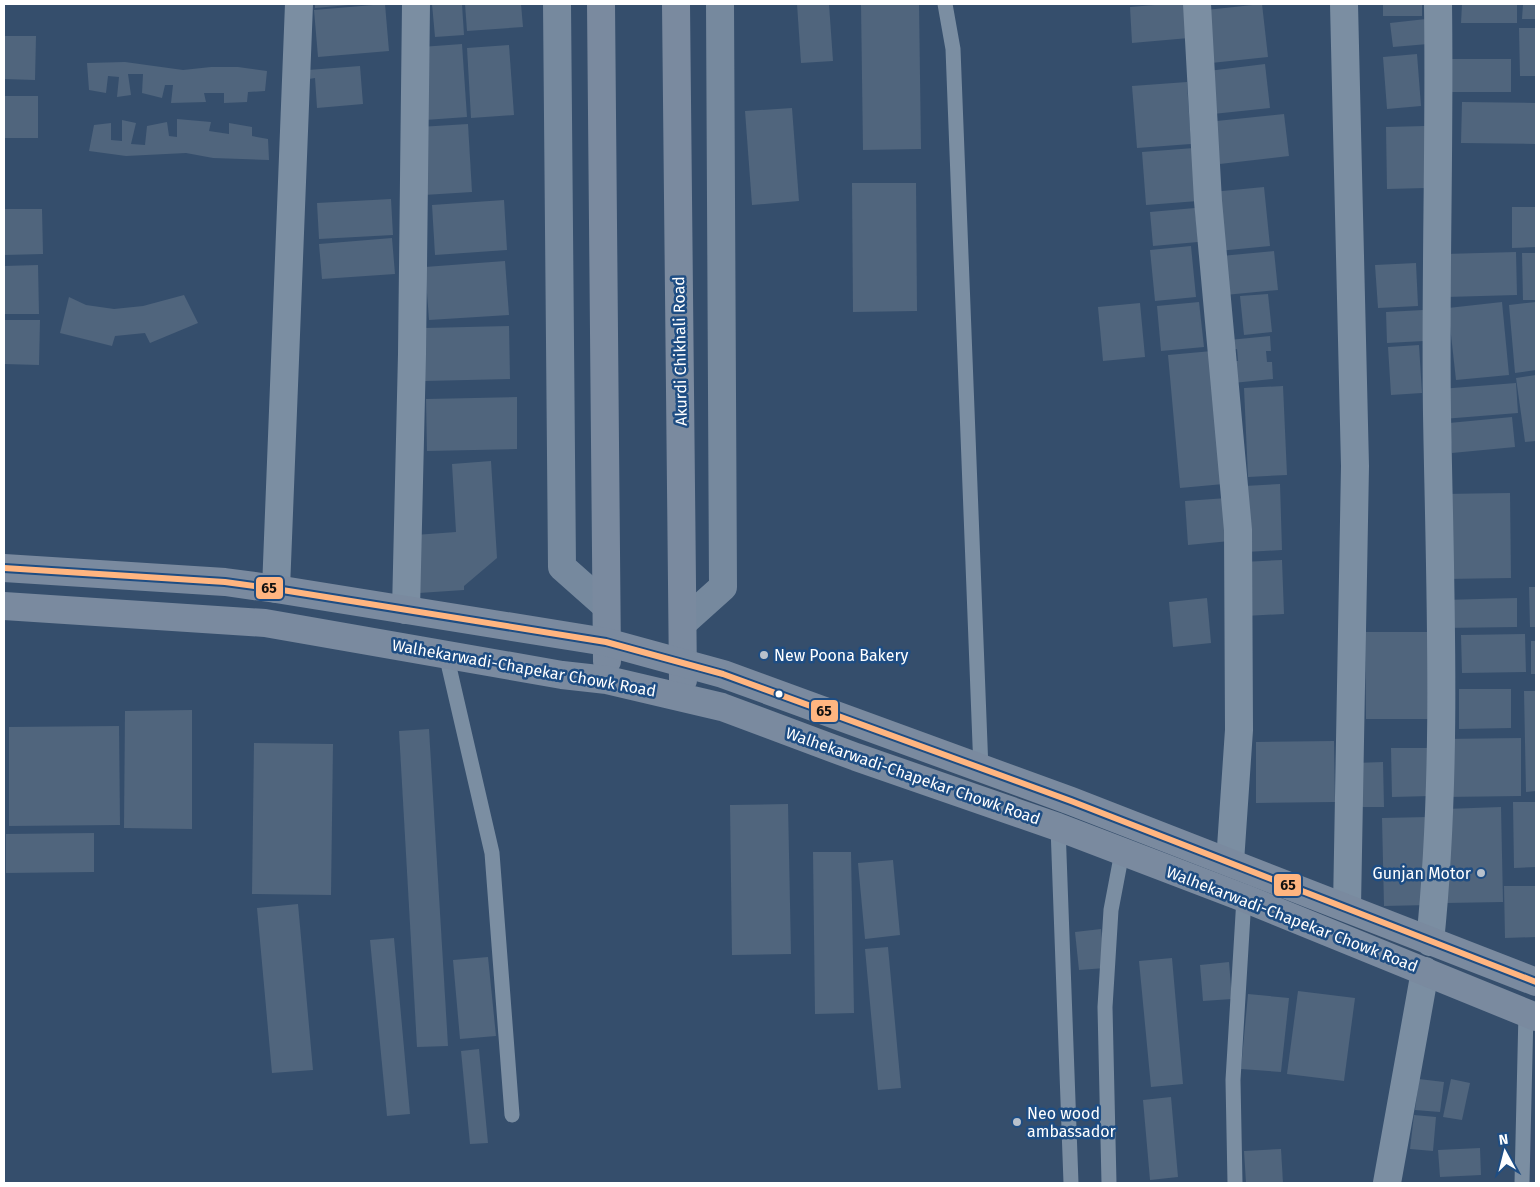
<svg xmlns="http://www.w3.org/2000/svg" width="1540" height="1187" viewBox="0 0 1540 1187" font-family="'Fira Sans',sans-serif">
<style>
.building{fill:#50657d}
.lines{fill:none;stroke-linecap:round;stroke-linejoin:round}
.lane{stroke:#7b8ea2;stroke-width:15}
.street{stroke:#7b8ea2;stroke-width:28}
.secondary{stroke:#76899e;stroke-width:28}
.primary{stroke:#7a8a9f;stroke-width:28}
.bus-1-casing{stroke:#1e4d83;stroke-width:10}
.bus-1{stroke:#ffb580;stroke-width:6}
.poi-dot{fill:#b8c1cc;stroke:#1e4d83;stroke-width:2}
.bus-dot{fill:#fff;stroke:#1e4d83;stroke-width:2}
.labels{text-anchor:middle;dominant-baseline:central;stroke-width:5;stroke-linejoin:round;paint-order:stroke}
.street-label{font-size:16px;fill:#fff;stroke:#1e4d83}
.poi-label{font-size:16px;fill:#fff;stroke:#1e4d83;text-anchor:start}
.line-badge{stroke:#1e4d83;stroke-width:2}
.pale-badge-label{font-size:14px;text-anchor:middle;font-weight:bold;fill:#111}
</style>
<rect width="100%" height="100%" fill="#354e6c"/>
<g class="building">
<polygon points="315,4 349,4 349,5 315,8"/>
<polygon points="385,4 389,51 318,57 314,10"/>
<polygon points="432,4 462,4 464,35 435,37"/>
<polygon points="465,4 521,4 523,27 467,31"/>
<polygon points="797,4 829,4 833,61 801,63"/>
<polygon points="861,4 919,4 921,149 863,150"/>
<polygon points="1167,4 1187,4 1189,38 1132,43 1130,7"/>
<polygon points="1262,4 1268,57 1211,63 1206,10"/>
<rect x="1383" y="4" width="39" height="12"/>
<polygon points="1462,4 1517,4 1517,23 1461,23"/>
<polygon points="1523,4 1536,4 1536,19 1522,19"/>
<polygon points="1426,19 1428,44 1393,47 1390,23"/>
<polygon points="1519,28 1536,28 1536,76 1520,76"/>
<polygon points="4,36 36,36 35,80 4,79"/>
<polygon points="462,44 467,117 425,120 421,47"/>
<polygon points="509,45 514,115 471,118 467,48"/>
<polygon points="1417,54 1421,106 1387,109 1383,57"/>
<rect x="1444" y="59" width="67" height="33"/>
<polygon points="125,62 183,70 211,67 238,67 267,71 265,91 248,92 247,102 224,103 224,93 204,93 206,102 171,103 173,85 165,85 162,98 142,93 143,74 128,74 131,95 117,97 119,77 108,76 106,93 89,90 87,63"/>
<polygon points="1265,64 1270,108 1213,114 1208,71"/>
<polygon points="360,66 363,104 317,108 315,78 309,79 308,70"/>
<polygon points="1187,82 1191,144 1137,148 1132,86"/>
<rect x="4" y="96" width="34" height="42"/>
<polygon points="1462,102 1536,103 1536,144 1461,143"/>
<polygon points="792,108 799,201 752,205 745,111"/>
<polygon points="1284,114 1289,156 1211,165 1207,122"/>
<polygon points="177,119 211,122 209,131 229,134 229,123 252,127 252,136 268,139 269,160 213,158 186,153 126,156 89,151 94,125 111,123 111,140 122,141 122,120 136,123 131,144 145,145 147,126 167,122 169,136 177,137"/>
<polygon points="468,124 472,192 424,195 419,127"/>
<polygon points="1425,126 1426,188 1387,189 1386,127"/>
<polygon points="1194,148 1198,201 1146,205 1142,152"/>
<polygon points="852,183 916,183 917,311 853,312"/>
<polygon points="1264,187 1270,246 1218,251 1212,192"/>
<polygon points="391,199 393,235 319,239 317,203"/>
<polygon points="504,200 507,250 435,255 432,205"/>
<polygon points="1512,207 1536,207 1536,247 1512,248"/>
<polygon points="1195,208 1198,242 1153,246 1150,212"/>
<polygon points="4,209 42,209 43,254 4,255"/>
<polygon points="392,238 395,274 322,279 319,244"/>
<polygon points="1191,246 1196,297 1155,301 1150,250"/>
<polygon points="1274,251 1278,290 1225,295 1221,256"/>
<polygon points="1516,252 1517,295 1446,297 1445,254"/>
<polygon points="1522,253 1536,253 1536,300 1523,300"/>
<polygon points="505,261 509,315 429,320 425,267"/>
<polygon points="1416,263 1418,306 1378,308 1375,265"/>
<polygon points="38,265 39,314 4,314 4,266"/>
<polygon points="1268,294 1272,332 1244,335 1240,296"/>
<polygon points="184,295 198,323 150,343 145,333 115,336 112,346 60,333 69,297 86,305 114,309 143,306"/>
<polygon points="1199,302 1204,347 1161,351 1157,306"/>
<polygon points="1502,302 1509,375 1456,380 1448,308"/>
<polygon points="1536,302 1536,370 1515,373 1509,305"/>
<polygon points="1140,303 1145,357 1103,361 1098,307"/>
<polygon points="1423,310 1424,341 1387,343 1386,312"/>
<polygon points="4,320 40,320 39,365 4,364"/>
<polygon points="509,326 510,379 425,381 424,328"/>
<polygon points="1270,336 1271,351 1266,351 1267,362 1272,362 1273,379 1233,383 1231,361 1238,361 1237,349 1230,350 1229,340"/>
<polygon points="1419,345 1422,393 1391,395 1388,347"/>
<polygon points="1212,351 1224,484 1180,488 1168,355"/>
<polygon points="1536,375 1536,441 1525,442 1516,378"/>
<polygon points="1516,383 1518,413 1443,419 1440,389"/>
<polygon points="1283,386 1287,475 1248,477 1244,388"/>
<polygon points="517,397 517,449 427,451 426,399"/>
<polygon points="1512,417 1515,447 1452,453 1449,423"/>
<polygon points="491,461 497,558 464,586 464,590 419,593 415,535 456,532 452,464"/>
<polygon points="1280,484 1282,550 1246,552 1244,486"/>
<polygon points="1510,493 1511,578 1445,579 1443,494"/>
<polygon points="1227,498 1230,541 1188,545 1185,501"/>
<polygon points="1282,560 1284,614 1245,616 1243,562"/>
<polygon points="1529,587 1536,587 1536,627 1530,627"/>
<polygon points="1207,598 1211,643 1173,647 1169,602"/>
<polygon points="1517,598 1517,627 1442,628 1442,600"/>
<polygon points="1365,632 1430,632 1431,719 1366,719"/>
<polygon points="1525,634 1526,672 1462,673 1461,635"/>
<rect x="1531" y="641" width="5" height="33"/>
<polygon points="1459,689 1511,689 1511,728 1459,729"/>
<polygon points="1524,691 1536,691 1536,791 1526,792"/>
<polygon points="192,710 192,829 124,828 125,711"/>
<polygon points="119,726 120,825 9,826 9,727"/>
<polygon points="429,729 448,1046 417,1047 399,731"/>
<polygon points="1521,738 1521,796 1444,797 1443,739"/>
<polygon points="1334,741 1335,802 1256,803 1256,742"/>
<polygon points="254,743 333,744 331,895 252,894"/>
<polygon points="1391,748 1431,748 1431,796 1392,797"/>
<polygon points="1383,762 1384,807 1355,807 1355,763"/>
<polygon points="1513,802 1536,802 1536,867 1514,868"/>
<polygon points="788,804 791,954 732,955 730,805"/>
<polygon points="1501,807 1503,902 1446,903 1445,809"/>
<polygon points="1428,817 1429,905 1384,906 1382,818"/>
<polygon points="94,833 94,872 6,873 6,834"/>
<polygon points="813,852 851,852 854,1013 815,1014"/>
<polygon points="893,860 900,935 865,939 858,863"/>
<polygon points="1504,886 1536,886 1536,937 1505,938"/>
<polygon points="298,904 313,1070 272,1073 257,908"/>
<polygon points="1101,929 1105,968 1079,970 1075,932"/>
<polygon points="394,938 410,1114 387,1116 370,940"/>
<polygon points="888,947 901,1088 878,1090 865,949"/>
<polygon points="488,957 496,1036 460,1039 453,960"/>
<polygon points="1172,958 1183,1084 1151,1087 1139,961"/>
<polygon points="1229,962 1232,999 1203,1001 1200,965"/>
<polygon points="1298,991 1355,998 1344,1081 1287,1074"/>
<polygon points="1248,994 1289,998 1281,1072 1241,1069"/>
<polygon points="479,1049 488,1143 470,1144 461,1051"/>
<polygon points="1419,1079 1444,1082 1440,1112 1415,1110"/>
<polygon points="1451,1079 1470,1083 1462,1120 1443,1117"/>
<polygon points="1171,1097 1178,1177 1150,1180 1143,1100"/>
<polygon points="1414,1115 1436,1117 1433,1151 1410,1149"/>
<polygon points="1480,1148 1481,1175 1440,1177 1438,1150"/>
<polygon points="1281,1149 1283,1183 1246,1183 1244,1151"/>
</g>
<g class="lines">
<g class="lane">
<polyline points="945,4 953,49 981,770"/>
<polyline points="446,654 492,853 512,1115"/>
<polyline points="1058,827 1071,1183"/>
<polyline points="1109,1183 1105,1007 1111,910 1122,852"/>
<polyline points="1235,1183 1233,1080 1244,898"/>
<polyline points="1522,1183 1526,1012"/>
</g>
<g class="street">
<polyline points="1197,4 1208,201 1238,530 1239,730 1230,862"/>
<polyline points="1344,4 1355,466 1347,907"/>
<polyline points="276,589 299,4"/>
<polyline points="406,610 412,354 416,4"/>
<path d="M1430 942C1448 767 1440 590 1437 414 1435 277 1440 141 1438 4"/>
<polyline points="1387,1183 1425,971"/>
</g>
<g class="secondary">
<polyline points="557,4 562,567 606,606"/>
<polyline points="684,622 723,587 720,4"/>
</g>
<g class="primary">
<polyline points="601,4 607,661"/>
<polyline points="676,4 683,680"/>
<polyline points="4,568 225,582 276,589 606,642 723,674 1071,801 1536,982"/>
<polyline points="4,606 265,623 562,675 607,680 722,707 856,757 1058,827 1244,898 1536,1017"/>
</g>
<g class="bus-1-casing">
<polyline id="bus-1" points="4,568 225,582 276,589 606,642 723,674 1071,801 1536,982"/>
</g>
<use href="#bus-1" class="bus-1"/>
</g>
<g class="poi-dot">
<circle cx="764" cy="655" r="5"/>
<circle cx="1481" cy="873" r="5"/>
<circle cx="1017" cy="1122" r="5"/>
</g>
<circle class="bus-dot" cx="779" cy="694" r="4.5"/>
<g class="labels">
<g class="street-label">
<text transform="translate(680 351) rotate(-91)">Akurdi Chikhali Road</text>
<text transform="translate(524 668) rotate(10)">Walhekarwadi-Chapekar Chowk Road</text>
<text transform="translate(913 776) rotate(19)">Walhekarwadi-Chapekar Chowk Road</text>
<text transform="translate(1292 919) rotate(21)">Walhekarwadi-Chapekar Chowk Road</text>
</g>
<g class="poi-label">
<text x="774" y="655">New Poona Bakery</text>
<text x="1471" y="873" text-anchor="end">Gunjan Motor</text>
<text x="1027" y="1113">Neo wood<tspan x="1027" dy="18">ambassador</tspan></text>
</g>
</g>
<g class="line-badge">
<rect x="255" y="576" width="29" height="24" rx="5" fill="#ffb580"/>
<rect x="810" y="699" width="29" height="24" rx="5" fill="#ffb580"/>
<rect x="1273" y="873" width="29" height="24" rx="5" fill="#ffb580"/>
</g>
<g class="pale-badge-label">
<text x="269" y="593">65</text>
<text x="824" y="716">65</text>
<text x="1288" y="890">65</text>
</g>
<rect width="1540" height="1187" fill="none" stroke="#ffffff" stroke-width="10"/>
<g transform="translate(1505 1152) rotate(353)" stroke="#1e4d83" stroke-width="4" paint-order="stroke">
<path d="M0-4L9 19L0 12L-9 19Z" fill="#ffffff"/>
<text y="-8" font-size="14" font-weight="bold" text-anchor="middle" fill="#ffffff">N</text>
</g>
</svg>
